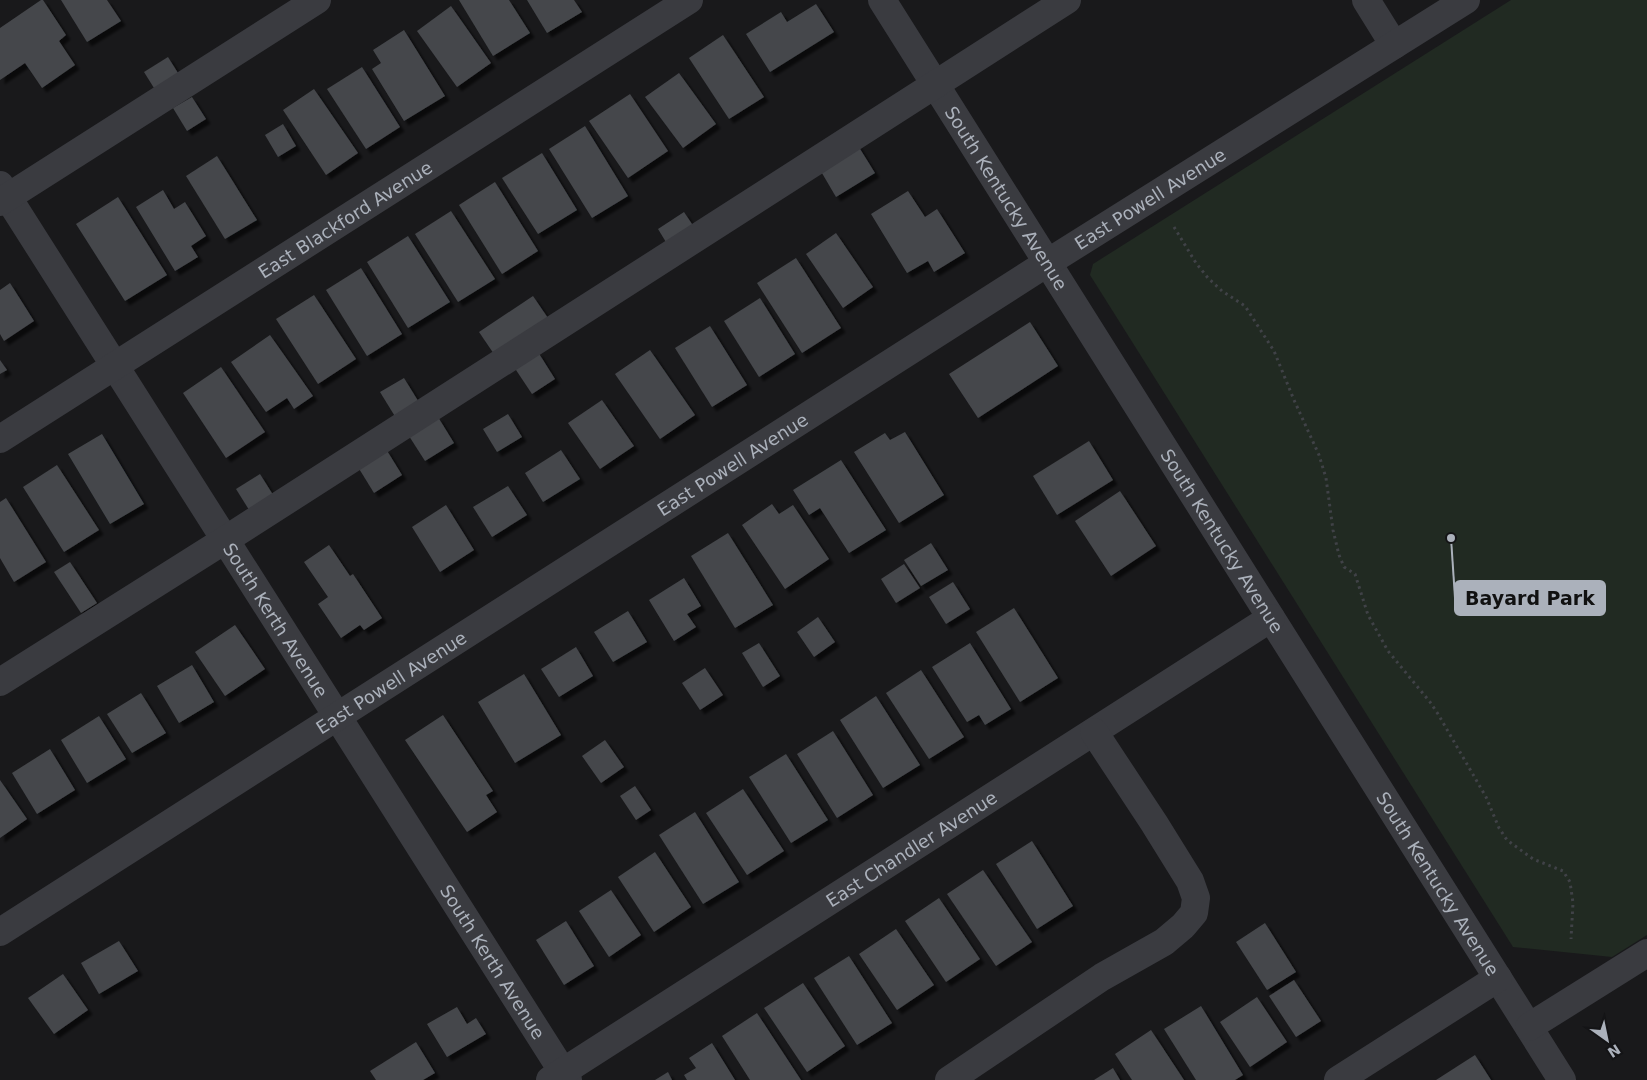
<svg xmlns="http://www.w3.org/2000/svg" width="1647" height="1080" viewBox="0 0 1647 1080" font-family="'DejaVu Sans',sans-serif">
<style>
.green{fill:#212a22}
.building{fill:#45474b;filter:url(#shadow)}
.lines{fill:none;stroke-linecap:round;stroke-linejoin:round}
.path{stroke:#404247;stroke-width:3;stroke-dasharray:2.5 4;stroke-linecap:butt}
.minor{stroke:#3a3b40;stroke-width:28}
.labels{text-anchor:middle;dominant-baseline:central;stroke-width:4;stroke-linejoin:round;paint-order:stroke}
.street-label{font-size:18px;fill:#abb1bb;stroke:#141416}
.leader{fill:none;stroke:#abb1bb;stroke-width:2}
.callout-dot{fill:#abb1bb;stroke:#141416;stroke-width:2}
.callout{fill:#abb1bb;stroke:#abb1bb;stroke-width:2}
.callout-label{font-size:19px;text-anchor:middle;font-weight:bold;fill:#111}
</style>
<defs>
<filter id="shadow"><feDropShadow dx="4.5" dy="4.5" stdDeviation="1" flood-color="#0009"/></filter>
</defs>
<rect width="100%" height="100%" fill="#19191b"/>
<polygon class="green" points="1511,0 1647,0 1647,935 1612,957 1513,947 1090,275 1093,264"/>
<g class="building">
<polygon points="41,0 43,0 66,35 59,41 75,65 42,88 25,63 0,80 0,28"/>
<polygon points="61,0 107,0 121,21 87,42"/>
<polygon points="459,0 509,0 530,33 493,56"/>
<polygon points="527,0 574,0 582,12 547,33"/>
<polygon points="816,4 834,32 770,72 746,34 781,12 787,22"/>
<polygon points="451,6 491,63 457,87 417,31"/>
<polygon points="404,30 445,96 404,121 372,69 381,63 373,50"/>
<polygon points="723,35 764,97 729,119 689,58"/>
<polygon points="168,57 183,81 159,96 144,72"/>
<polygon points="362,67 400,127 366,149 327,89"/>
<polygon points="679,73 716,124 683,148 645,97"/>
<polygon points="314,89 358,153 326,175 283,110"/>
<polygon points="630,94 668,151 628,178 589,121"/>
<polygon points="192,97 206,119 187,131 173,108"/>
<polygon points="283,124 296,146 278,157 265,135"/>
<polygon points="585,126 628,196 592,218 549,149"/>
<polygon points="857,144 875,173 836,197 819,168"/>
<polygon points="542,153 577,210 538,234 502,178"/>
<polygon points="217,156 257,220 225,239 186,176"/>
<polygon points="495,182 538,251 502,274 459,205"/>
<polygon points="163,190 174,209 185,202 206,236 191,246 198,257 175,271 136,207"/>
<polygon points="908,191 925,217 937,209 965,253 934,272 928,261 907,273 871,214"/>
<polygon points="118,197 167,275 125,301 76,224"/>
<polygon points="451,211 495,279 458,302 415,234"/>
<polygon points="684,212 696,230 669,247 658,229"/>
<polygon points="836,233 873,287 843,308 806,254"/>
<polygon points="408,236 450,302 408,328 367,262"/>
<polygon points="796,258 841,328 802,353 757,283"/>
<polygon points="361,268 402,334 367,356 326,290"/>
<polygon points="10,283 34,321 4,341 0,334 0,290"/>
<polygon points="314,295 356,359 318,384 276,319"/>
<polygon points="533,296 550,321 496,357 479,332"/>
<polygon points="760,298 795,354 759,377 724,321"/>
<polygon points="1030,322 1058,366 978,418 949,374"/>
<polygon points="710,326 747,385 712,407 675,348"/>
<polygon points="270,335 313,396 294,409 287,398 266,412 231,362"/>
<polygon points="650,350 695,415 660,439 615,374"/>
<polygon points="538,352 555,379 532,394 514,367"/>
<polygon points="0,360 7,370 0,374"/>
<polygon points="221,367 265,432 226,458 183,393"/>
<polygon points="404,378 420,404 396,418 380,392"/>
<polygon points="602,400 634,446 600,469 568,423"/>
<polygon points="508,414 522,437 497,452 483,429"/>
<polygon points="438,417 454,443 425,461 409,436"/>
<polygon points="905,432 944,495 899,523 854,452 885,433 890,440"/>
<polygon points="102,434 144,504 110,524 68,454"/>
<polygon points="1089,441 1113,480 1057,515 1033,476"/>
<polygon points="386,449 402,475 374,493 358,467"/>
<polygon points="561,450 580,479 543,502 525,473"/>
<polygon points="841,460 886,530 849,553 820,508 809,515 793,490"/>
<polygon points="57,465 99,530 64,552 23,487"/>
<polygon points="260,474 275,498 251,513 236,489"/>
<polygon points="508,486 527,515 492,537 473,507"/>
<polygon points="1120,491 1156,546 1111,576 1075,521"/>
<polygon points="6,498 46,562 14,582 0,558 0,502"/>
<polygon points="772,504 779,514 793,505 829,559 785,589 742,525"/>
<polygon points="446,505 474,550 440,572 412,527"/>
<polygon points="728,533 773,605 735,628 691,556"/>
<polygon points="931,543 948,570 921,586 904,560"/>
<polygon points="329,545 350,576 353,574 382,618 364,630 360,625 341,638 318,604 328,597 304,562"/>
<polygon points="70,562 97,603 81,613 54,572"/>
<polygon points="904,564 920,588 896,603 881,579"/>
<polygon points="684,578 701,606 687,614 696,627 674,641 649,600"/>
<polygon points="953,582 970,609 946,624 929,597"/>
<polygon points="1014,608 1058,678 1020,702 976,632"/>
<polygon points="628,611 647,642 613,662 594,632"/>
<polygon points="818,617 835,642 814,657 797,632"/>
<polygon points="235,625 265,669 225,696 195,652"/>
<polygon points="759,643 780,676 763,687 742,653"/>
<polygon points="970,643 1011,709 985,725 979,715 967,722 932,667"/>
<polygon points="576,647 593,676 559,697 541,669"/>
<polygon points="192,665 214,702 179,723 157,686"/>
<polygon points="705,668 723,695 700,710 682,683"/>
<polygon points="921,670 964,737 929,759 886,693"/>
<polygon points="524,674 561,735 515,763 478,702"/>
<polygon points="141,693 166,733 132,753 107,714"/>
<polygon points="876,696 920,765 883,788 840,720"/>
<polygon points="443,715 493,791 486,795 497,812 467,832 405,740"/>
<polygon points="99,716 126,759 87,783 61,740"/>
<polygon points="833,731 873,795 837,818 797,754"/>
<polygon points="605,740 624,767 601,783 582,756"/>
<polygon points="50,749 75,790 37,814 12,773"/>
<polygon points="786,754 828,820 791,843 749,777"/>
<polygon points="0,780 27,819 0,838"/>
<polygon points="635,786 651,810 636,820 620,796"/>
<polygon points="743,789 784,851 747,875 706,813"/>
<polygon points="695,812 739,882 703,904 659,835"/>
<polygon points="1032,841 1073,906 1037,929 996,864"/>
<polygon points="655,852 691,907 654,932 618,877"/>
<polygon points="983,870 1032,942 996,966 947,894"/>
<polygon points="611,890 641,935 609,957 579,911"/>
<polygon points="939,898 980,959 946,982 905,921"/>
<polygon points="566,921 594,966 564,985 536,940"/>
<polygon points="1265,923 1296,972 1267,990 1236,942"/>
<polygon points="896,929 934,985 897,1010 859,954"/>
<polygon points="119,941 138,971 99,994 81,963"/>
<polygon points="849,956 892,1023 857,1045 814,978"/>
<polygon points="63,974 88,1010 54,1034 28,998"/>
<polygon points="1294,980 1321,1021 1296,1037 1269,996"/>
<polygon points="803,983 845,1046 807,1072 764,1008"/>
<polygon points="1257,997 1287,1042 1250,1067 1220,1022"/>
<polygon points="1201,1006 1243,1075 1235,1080 1196,1080 1164,1029"/>
<polygon points="457,1007 467,1024 476,1018 486,1034 447,1057 427,1024"/>
<polygon points="757,1013 801,1080 750,1080 722,1036"/>
<polygon points="1151,1030 1184,1080 1132,1080 1115,1054"/>
<polygon points="416,1042 435,1073 423,1080 376,1080 370,1071"/>
<polygon points="712,1043 735,1080 687,1080 684,1075 696,1068 689,1058"/>
<polygon points="1475,1055 1491,1080 1436,1080"/>
<polygon points="1113,1068 1120,1080 1094,1080"/>
<polygon points="668,1072 672,1080 655,1080"/>
</g>
<g class="lines">
<polyline class="path" points="1174,227 1196,263 1208,278 1222,291 1245,306 1274,351 1294,400 1319,455 1326,478 1333,530 1339,555 1344,567 1355,574 1368,615 1388,651 1430,702 1438,714 1486,797 1499,828 1507,840 1533,859 1563,871 1570,882 1573,903 1571,939"/>
<g class="minor">
<path id="s1" d="M882 0 1562 1080"/>
<polyline points="1366,0 1394,45"/>
<path id="s2" d="M0 185 568 1080"/>
<polyline points="0,202 317,0"/>
<path id="s3" d="M0 439 689 0"/>
<polyline points="0,682 225,540 1067,0"/>
<path id="s4" d="M0 932 1047 263 1466 0"/>
<polyline points="1529,1027 1647,953"/>
<path id="s5" d="M550 1080 1271 618"/>
<polyline points="949,1080 1102,977 1164,942 1183,926 1194,913 1196,898 1190,881 1154,823 1094,732"/>
<polyline points="1338,1080 1498,978"/>
</g>
</g>
<g class="labels">
<g class="street-label">
<text stroke="none"><textPath href="#s1" startOffset="234">South Kentucky Avenue</textPath></text>
<text stroke="none"><textPath href="#s4" startOffset="1364">East Powell Avenue</textPath></text>
<text stroke="none"><textPath href="#s3" startOffset="409">East Blackford Avenue</textPath></text>
<text stroke="none"><textPath href="#s4" startOffset="869">East Powell Avenue</textPath></text>
<text stroke="none"><textPath href="#s1" startOffset="639">South Kentucky Avenue</textPath></text>
<text stroke="none"><textPath href="#s2" startOffset="515">South Kerth Avenue</textPath></text>
<text stroke="none"><textPath href="#s4" startOffset="464">East Powell Avenue</textPath></text>
<text stroke="none"><textPath href="#s5" startOffset="429">East Chandler Avenue</textPath></text>
<text stroke="none"><textPath href="#s1" startOffset="1044">South Kentucky Avenue</textPath></text>
<text stroke="none"><textPath href="#s2" startOffset="920">South Kerth Avenue</textPath></text>
</g>
</g>
<path class="leader" d="M1451 538L1455 598"/>
<circle class="callout-dot" cx="1451" cy="538" r="5"/>
<rect class="callout" x="1455" y="581" width="150" height="34" rx="5"/>
<g class="callout-label">
<text x="1530" y="605">Bayard Park</text>
</g>
<g transform="translate(1607 1040) rotate(147)" stroke="#141416" stroke-width="4" paint-order="stroke">
<path d="M0-4L9 19L0 12L-9 19Z" fill="#abb1bb"/>
<text y="-8" font-size="14" font-weight="bold" text-anchor="middle" fill="#abb1bb">N</text>
</g>
</svg>
